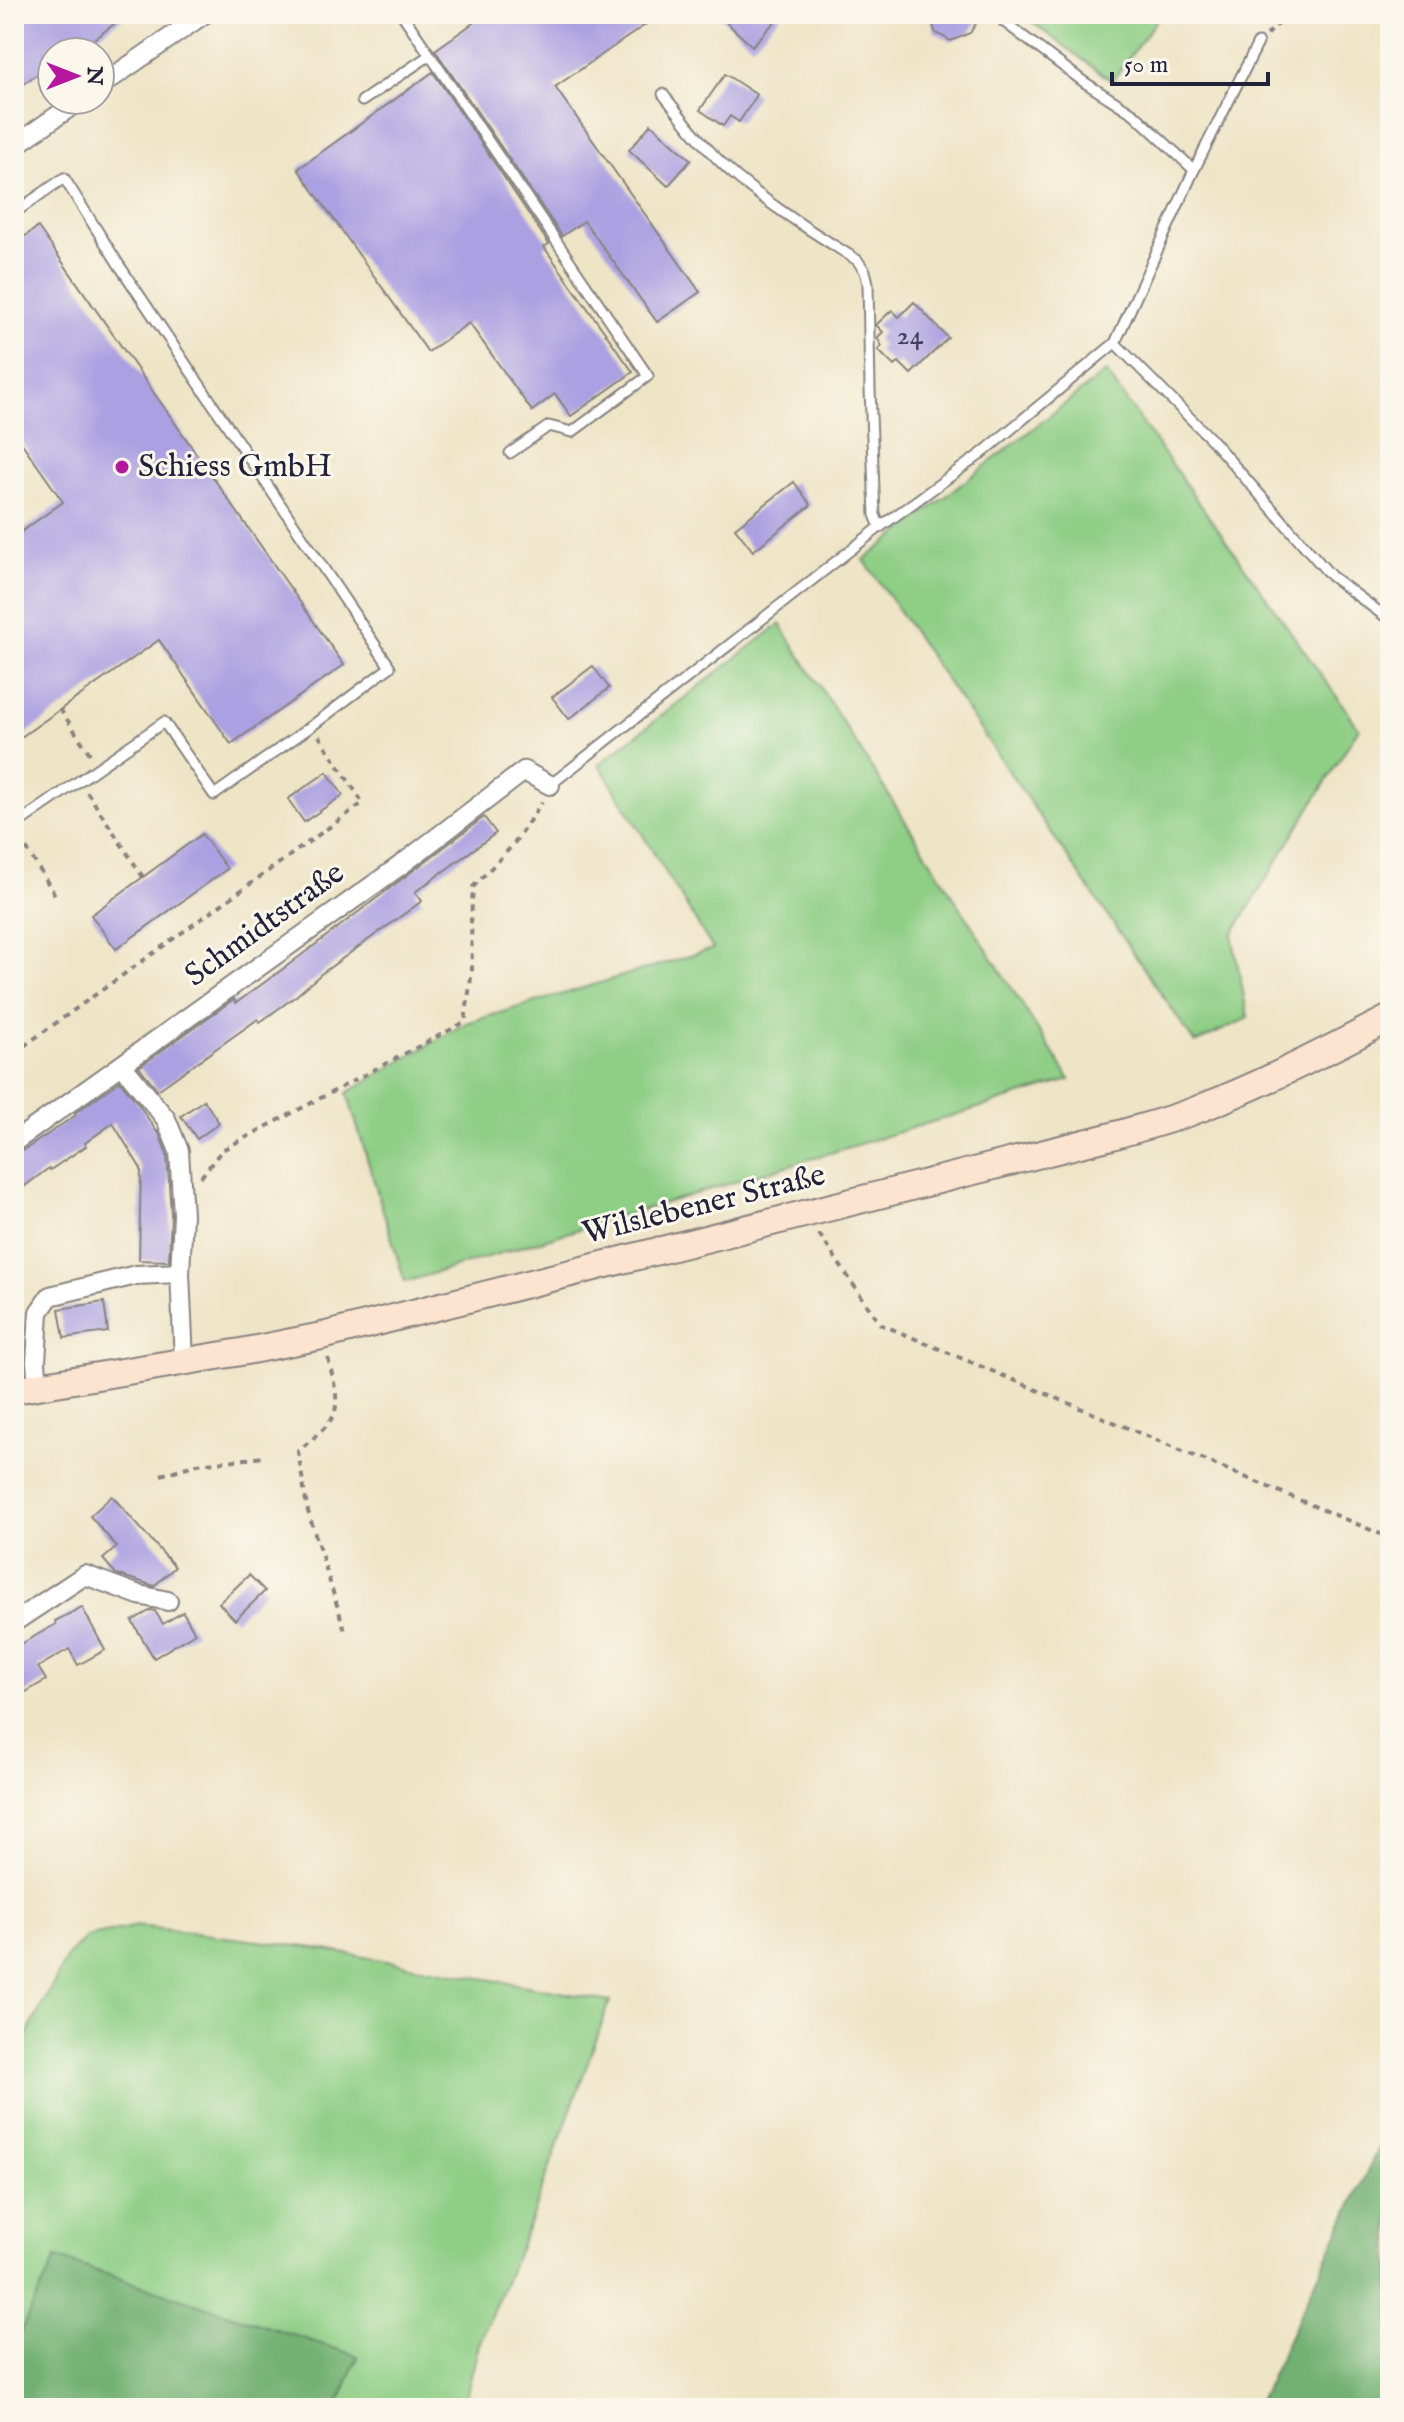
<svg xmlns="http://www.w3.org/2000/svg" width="1404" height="2422" viewBox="0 0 1404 2422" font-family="'IM FELL English',serif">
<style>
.green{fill:#8ece85;stroke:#587860;stroke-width:2}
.forest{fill:#72b172;stroke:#4a6a56;stroke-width:2}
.building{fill:#aba0e1}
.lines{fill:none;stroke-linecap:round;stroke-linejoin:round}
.lane-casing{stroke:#888380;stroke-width:13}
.street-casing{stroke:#888380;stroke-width:22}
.secondary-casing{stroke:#888380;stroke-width:30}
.path{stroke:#888380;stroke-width:4;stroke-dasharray:6 6;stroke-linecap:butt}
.lane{stroke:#fff;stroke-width:9}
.street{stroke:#fff;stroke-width:18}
.secondary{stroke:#fde4d1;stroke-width:26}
.poi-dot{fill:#b5179e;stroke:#fbf7ec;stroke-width:3}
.labels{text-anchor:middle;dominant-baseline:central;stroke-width:6;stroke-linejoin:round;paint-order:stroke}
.number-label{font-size:28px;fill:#444264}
.poi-label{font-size:32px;fill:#22223b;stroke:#fbf7ec;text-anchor:start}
.street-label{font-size:32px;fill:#22223b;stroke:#fbf7ec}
</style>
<rect width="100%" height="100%" fill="#fbf7ec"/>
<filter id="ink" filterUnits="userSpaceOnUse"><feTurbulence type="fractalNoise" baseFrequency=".0125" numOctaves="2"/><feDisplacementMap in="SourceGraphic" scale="16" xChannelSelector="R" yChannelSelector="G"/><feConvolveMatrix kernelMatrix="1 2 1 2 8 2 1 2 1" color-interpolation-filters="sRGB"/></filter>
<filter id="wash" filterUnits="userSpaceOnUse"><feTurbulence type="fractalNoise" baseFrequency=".006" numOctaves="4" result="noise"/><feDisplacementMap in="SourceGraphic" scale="32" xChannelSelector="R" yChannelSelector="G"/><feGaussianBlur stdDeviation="1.8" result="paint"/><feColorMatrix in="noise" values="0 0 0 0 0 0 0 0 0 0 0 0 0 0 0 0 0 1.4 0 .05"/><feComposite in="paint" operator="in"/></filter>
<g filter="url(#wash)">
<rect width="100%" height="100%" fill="#eee4c6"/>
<g class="green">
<polygon points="1021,14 1161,14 1112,81"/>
<polygon points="1106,372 1359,728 1232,935 1248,1018 1195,1043 864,560"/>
<polygon points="780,624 1070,1080 405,1282 347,1093 466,1023 713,949 599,764"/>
<polygon points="137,1926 314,1948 610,2001 530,2222 479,2344 463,2408 337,2408 358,2357 57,2258 14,2345 14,2060 68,1955 87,1937"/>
</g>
<g class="forest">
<polygon points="1390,2123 1390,2386 1380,2408 1256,2408"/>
<polygon points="56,2258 358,2356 337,2408 14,2408 14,2345"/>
</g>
<g id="blocks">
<g class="building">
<polygon points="14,14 128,14 76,52 52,52 52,64 14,90"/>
<polygon points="486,14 594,14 603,27 622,14 661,14 555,87 700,292 657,322 584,221 562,236 435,50"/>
<polygon points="717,14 782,14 752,46"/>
<polygon points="930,14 982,14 970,33 951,41 935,32"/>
<polygon points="433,72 549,244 544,247 633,372 571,416 555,394 532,411 469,323 428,352 298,169"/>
<polygon points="725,74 757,95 739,122 730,116 723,126 700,110"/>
<polygon points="651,124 691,160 668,186 629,150"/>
<polygon points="38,227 344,665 231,744 159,640 14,742 14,537 63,502 14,432 14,244"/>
<polygon points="914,302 948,338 911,374 899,362 894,366 878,350 882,346 877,338 883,332 876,325 892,310 899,317"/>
<polygon points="794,482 811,505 753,551 735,528"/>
<polygon points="593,666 609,688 569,719 552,697"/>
<polygon points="327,772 343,795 304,822 288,799"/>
<polygon points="484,817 496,833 415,892 422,901 321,974 296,996 260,1022 258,1019 158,1090 139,1067 234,999 236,1003 287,966"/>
<polygon points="202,834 227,869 116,949 91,915"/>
<polygon points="120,1081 139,1105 157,1132 158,1131 167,1154 171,1214 169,1261 139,1260 141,1169 113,1123 85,1143 86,1146 50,1170 49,1168 14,1194 14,1157 76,1115 75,1113"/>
<polygon points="204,1100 219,1123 197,1139 181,1116"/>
<polygon points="104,1302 108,1332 64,1338 59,1309"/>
<polygon points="112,1496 175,1567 154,1586 116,1574 103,1559 117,1547 90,1516"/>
<polygon points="249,1575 265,1591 235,1620 219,1603"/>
<polygon points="82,1607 105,1650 78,1665 69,1649 38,1667 46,1680 19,1696 14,1687 14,1648 56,1624 55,1621"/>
<polygon points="151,1610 155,1611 163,1624 183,1612 195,1633 154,1658 132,1621"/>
</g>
</g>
</g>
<g filter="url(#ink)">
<use href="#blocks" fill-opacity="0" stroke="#888380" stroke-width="2"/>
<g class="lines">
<g class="lane-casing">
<g id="lane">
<polyline points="402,14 648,376 572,432 549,426 510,453"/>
<polyline points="1003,21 1084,82 1134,114 1194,170"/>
<path d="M663 94C686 123 709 154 738 178 775 209 816 234 857 260L865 271 868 283 870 389 875 515 880 527"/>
<polyline points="362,101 430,55"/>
<polyline points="14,213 64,178 119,265 390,667 313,725 214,795 164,722 14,826"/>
<polyline points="1115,343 1210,438 1331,576 1390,620"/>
<polyline points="550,785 880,527 981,454 1115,343 1194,170 1258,43"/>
</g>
</g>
<g class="street-casing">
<g id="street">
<polyline points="100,86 204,14"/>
<polyline points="14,146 80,100"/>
<polyline points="122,1065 166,1119 179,1151 183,1215 180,1273 184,1362"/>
<polyline points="14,1142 401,865 524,771 550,785"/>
<polyline points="38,1386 36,1362 39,1312 50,1296 136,1275 180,1273"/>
<polyline points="14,1622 85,1575 139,1595 168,1601"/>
</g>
</g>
<g class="secondary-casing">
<path id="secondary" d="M14 1390 241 1352 322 1336 1112 1136C1142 1127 1172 1120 1201 1108 1266 1083 1328 1050 1390 1018"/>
</g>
<g class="path">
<polyline points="1267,35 1288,14"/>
<polyline points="60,709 92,757"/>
<polyline points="87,792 143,877"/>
<polyline points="20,838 57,898"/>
<polyline points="14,1053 363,803 319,736"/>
<polyline points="201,1177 222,1150 465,1022 472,970 471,920 473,887 513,845 542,802"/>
<polyline points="819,1234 880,1324 1390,1538"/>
<path d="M328 1358C342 1413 342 1415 298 1451L307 1508 345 1631"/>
<polyline points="161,1475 197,1464 265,1457"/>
<polyline points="1376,2408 1390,2378"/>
</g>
<use href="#lane" class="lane"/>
<use href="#street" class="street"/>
<use href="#secondary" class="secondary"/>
</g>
</g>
<circle class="poi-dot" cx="122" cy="467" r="8"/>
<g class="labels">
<g class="number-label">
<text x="910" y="336">24</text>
</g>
<g class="poi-label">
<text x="138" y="467">Schiess GmbH</text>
</g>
<g class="street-label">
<text transform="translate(265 925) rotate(-36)">Schmidtstraße</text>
<text transform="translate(704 1205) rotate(-14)">Wilslebener Straße</text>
</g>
</g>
<rect width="1404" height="2422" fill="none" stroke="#fbf7ec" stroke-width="48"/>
<g transform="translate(76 76) rotate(90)"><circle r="38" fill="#fbf7ec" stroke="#a4a2a5" stroke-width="2"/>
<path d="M0-6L14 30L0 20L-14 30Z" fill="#b5179e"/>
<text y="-12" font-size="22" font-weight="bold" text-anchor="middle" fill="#22223b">N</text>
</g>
<path d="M1112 72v12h156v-12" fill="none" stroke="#22223b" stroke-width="4"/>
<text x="1124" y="72" font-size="24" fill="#22223b" stroke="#fbf7ec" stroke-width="6" paint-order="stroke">50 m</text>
</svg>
